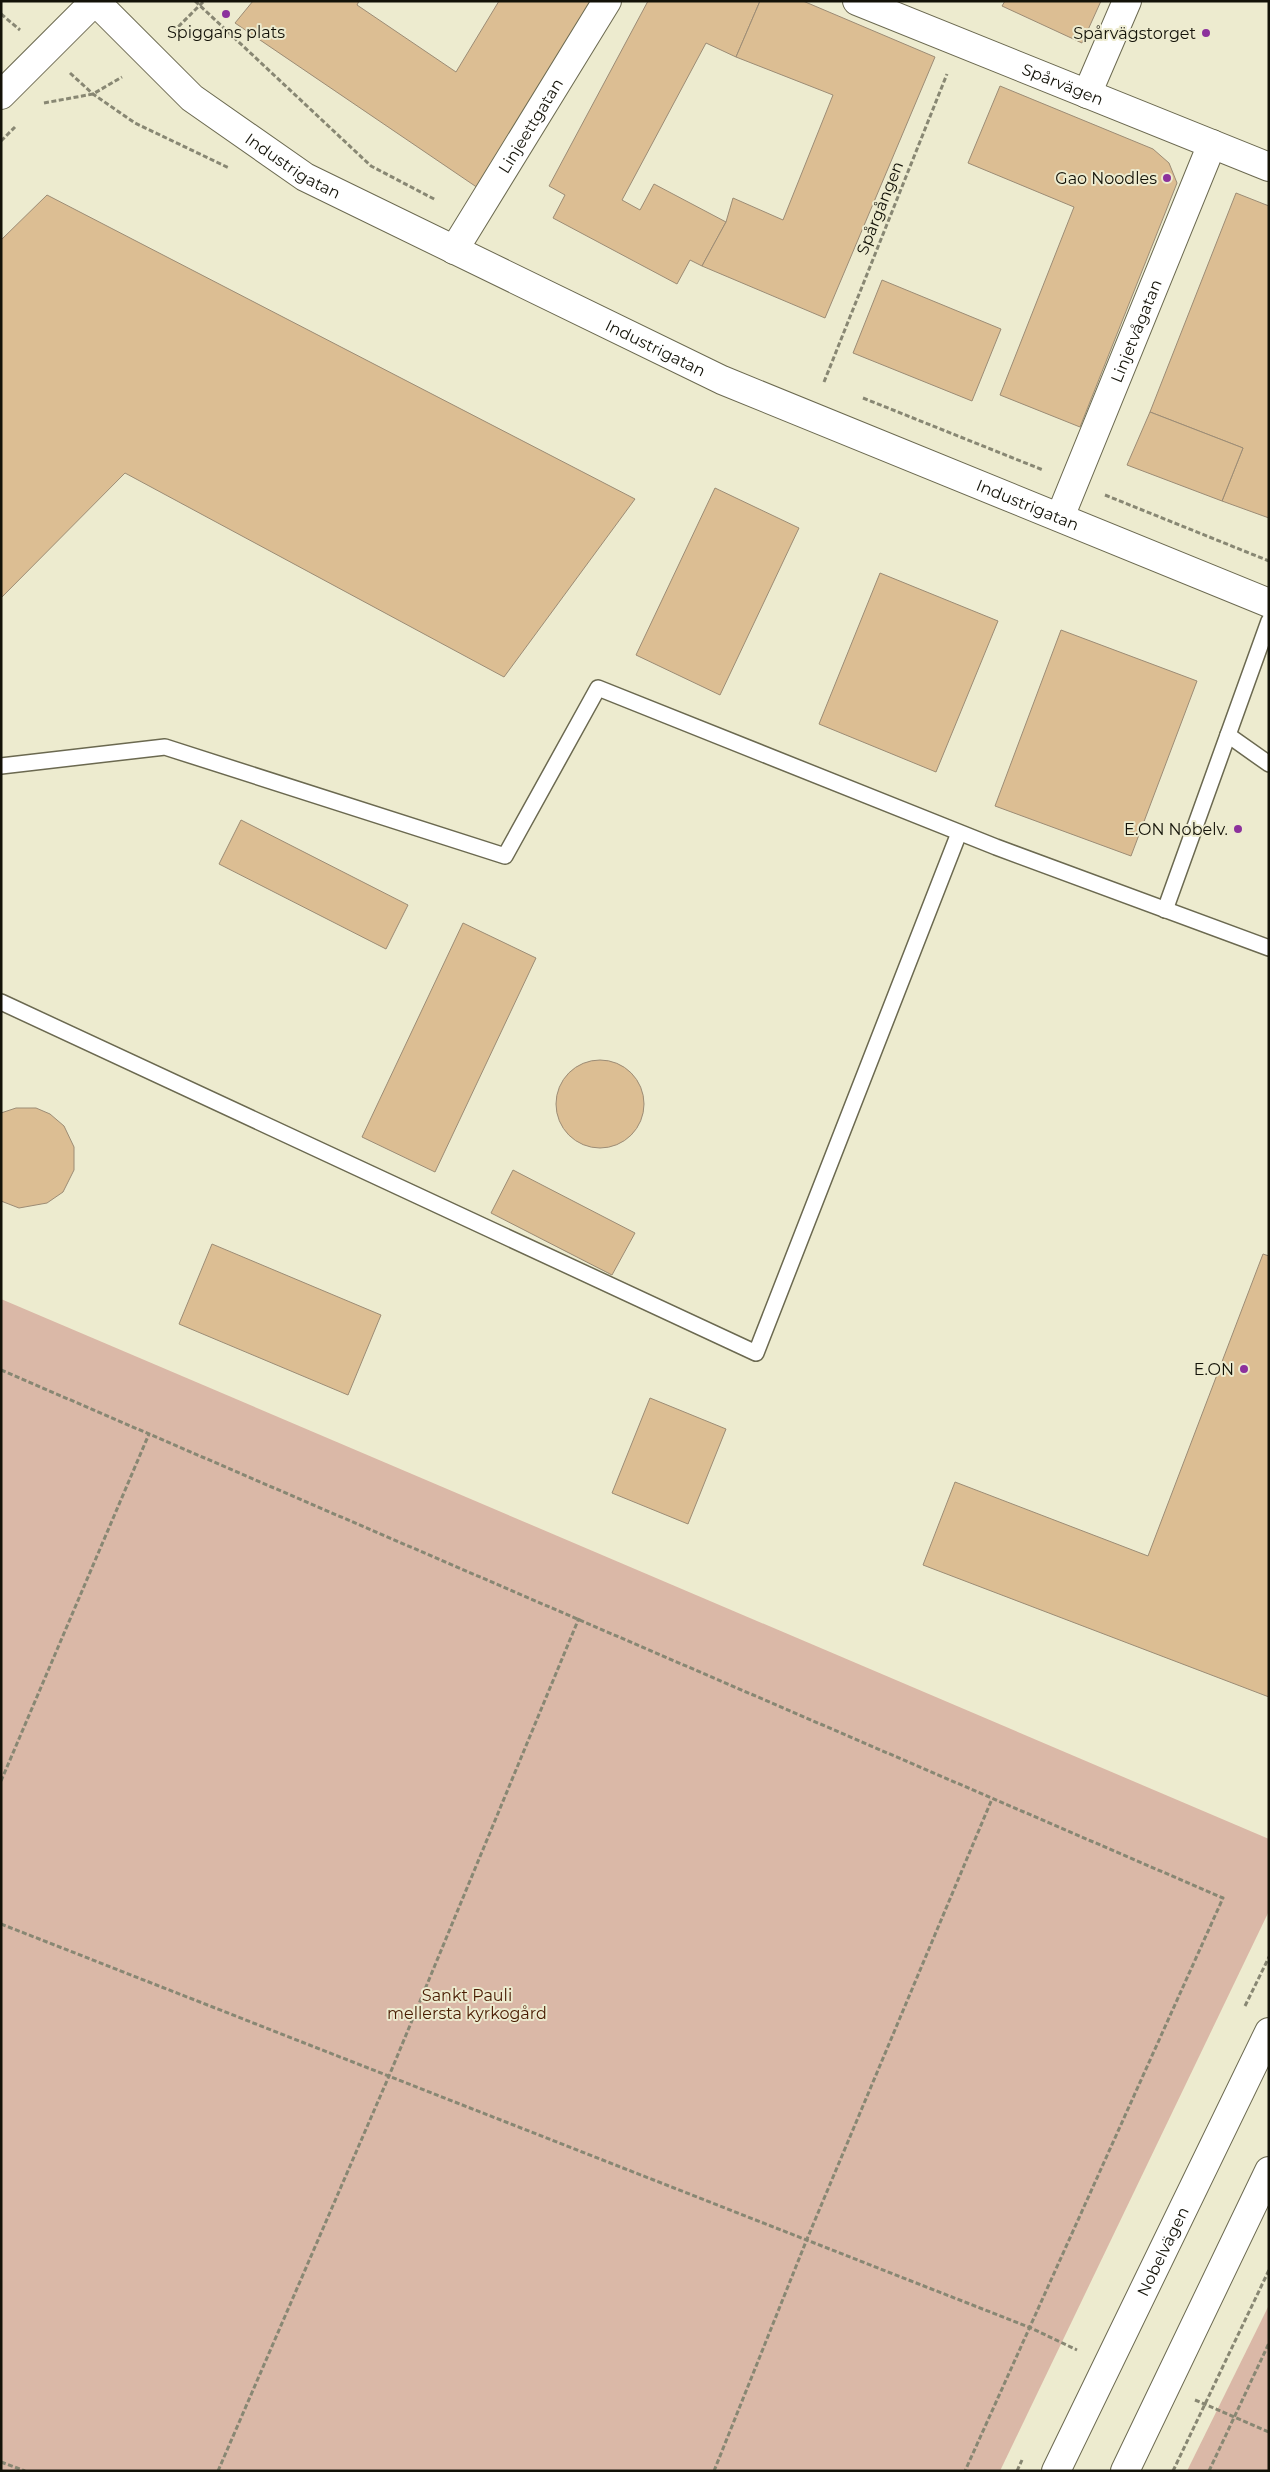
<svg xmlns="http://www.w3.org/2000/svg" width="1270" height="2472" viewBox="0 0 1270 2472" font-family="Montserrat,sans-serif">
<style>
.green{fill:#dab8a7}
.building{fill:#dcbe93;stroke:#9c8c75}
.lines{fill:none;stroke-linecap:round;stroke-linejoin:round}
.service-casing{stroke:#6b6950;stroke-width:18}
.minor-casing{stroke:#6b6950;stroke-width:30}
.secondary-casing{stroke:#6b6950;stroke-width:30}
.path{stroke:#888773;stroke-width:3;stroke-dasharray:5 2.5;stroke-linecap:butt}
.service{stroke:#fff;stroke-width:15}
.minor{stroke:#fff;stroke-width:28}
.secondary{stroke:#fff;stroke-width:28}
.poi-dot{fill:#8c319c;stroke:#edebcf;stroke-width:2}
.labels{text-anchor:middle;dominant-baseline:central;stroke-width:4;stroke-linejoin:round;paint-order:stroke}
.poi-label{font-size:16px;fill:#131208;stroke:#edebcf;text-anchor:end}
.street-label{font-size:16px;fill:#131208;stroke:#edebcf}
.park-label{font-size:16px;fill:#481b01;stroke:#edebcf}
</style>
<rect width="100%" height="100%" fill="#edebcf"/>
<g class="green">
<polygon points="1,1299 1269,1839 1269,1911 1000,2471 1,2471"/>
<polygon points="1269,2305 1269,2471 1187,2471"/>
</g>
<g class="building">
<polygon points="253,1 359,1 357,5 456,72 499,1 593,1 478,188 235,23"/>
<polygon points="648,1 760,1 736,57 706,43 622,200 640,210 654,184 726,222 702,266 690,260 677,284 553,218 565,195 549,186"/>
<polygon points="760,1 803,1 935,57 825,318 702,266 726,222 733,198 783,220 833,95 736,57"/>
<polygon points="1005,1 1101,1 1082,43 1002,6"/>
<polygon points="1000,86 1153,149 1169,163 1177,183 1080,427 1000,395 1074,207 968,163"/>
<polygon points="1236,193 1269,206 1269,518 1222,501 1243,448 1150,412"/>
<polygon points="47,195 635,499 504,677 125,473 1,598 1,240"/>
<polygon points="882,280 1001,329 972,401 853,353"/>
<polygon points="1150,412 1243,448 1222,501 1127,465"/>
<polygon points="715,488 799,528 720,695 636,655"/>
<polygon points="880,573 998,621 936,772 819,724"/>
<polygon points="1061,630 1197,681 1131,856 995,806"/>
<polygon points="241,820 408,905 386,949 219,864"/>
<polygon points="463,923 536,958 435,1172 362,1137"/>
<circle cx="600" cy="1104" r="44"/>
<polygon points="16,1108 36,1108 50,1114 64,1126 74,1147 74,1170 63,1192 47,1203 19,1208 1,1201 1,1113"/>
<polygon points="513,1170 635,1233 612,1275 491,1213"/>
<polygon points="212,1244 381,1315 348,1395 179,1324"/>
<polygon points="1263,1254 1269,1256 1269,1697 923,1565 955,1482 1148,1556"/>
<polygon points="650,1398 726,1429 688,1524 612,1493"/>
</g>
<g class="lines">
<g class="service-casing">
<g id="service">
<polyline points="1228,735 1269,764"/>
<polyline points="1,766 165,747 505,856 598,688 996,847 1269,948"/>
<polyline points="1165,910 1269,621"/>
<polyline points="1,1002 756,1353 959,833"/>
</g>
</g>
<g class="minor-casing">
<g id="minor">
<path id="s1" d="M857 1 1269 167"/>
<polyline points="1087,94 1127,1"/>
<path id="s2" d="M1 95 95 1 192 98 305 177 722 380 1269 603"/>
<path id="s3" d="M454 250 607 1"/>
<path id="s4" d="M1060 517 1212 144"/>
</g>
</g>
<g class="secondary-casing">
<g id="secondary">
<path id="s5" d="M1056 2471 1269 2032"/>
<polyline points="1125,2471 1269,2171"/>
</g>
</g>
<g class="path">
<polyline points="195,1 371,166 436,200"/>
<polyline points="1,14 20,30"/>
<polyline points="173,32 204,1"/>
<polyline points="70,73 93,94 135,123 229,168"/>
<polyline points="44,103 93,94 122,77"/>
<polyline points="1,141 15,127"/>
<polyline points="824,382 947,74"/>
<polyline points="863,398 1043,470"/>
<polyline points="1105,495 1269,561"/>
<polyline points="1,1370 1223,1898 965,2471"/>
<polyline points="1,1781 149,1434"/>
<polyline points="1,1924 1031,2328 1077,2350"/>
<polyline points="1245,2006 1269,1957"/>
<polyline points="1195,2400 1269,2432"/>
<polyline points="1,2462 25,2471"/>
<polyline points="218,2471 389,2076 579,1618"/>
<polyline points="714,2471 807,2239 992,1799"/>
<polyline points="1017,2471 1022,2460"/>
<polyline points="1173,2471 1269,2270"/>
<polyline points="1209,2471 1269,2343"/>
</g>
<use href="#service" class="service"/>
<use href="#minor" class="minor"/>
<use href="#secondary" class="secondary"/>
</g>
<g class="poi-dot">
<circle cx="226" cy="14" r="5"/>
<circle cx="1206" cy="33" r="5"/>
<circle cx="1167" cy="178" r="5"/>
<circle cx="1238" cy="829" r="5"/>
<circle cx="1244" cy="1369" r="5"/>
</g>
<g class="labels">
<g class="poi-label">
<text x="226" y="32" text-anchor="middle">Spiggans plats</text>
<text x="1196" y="33">Spårvägstorget</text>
<text x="1157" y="178">Gao Noodles</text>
<text x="1228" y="829">E.ON Nobelv.</text>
<text x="1234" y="1369">E.ON</text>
</g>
<g class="street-label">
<text stroke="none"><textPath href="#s1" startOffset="222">Spårvägen</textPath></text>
<text stroke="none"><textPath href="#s3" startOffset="146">Linjeettgatan</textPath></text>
<text stroke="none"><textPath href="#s2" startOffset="392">Industrigatan</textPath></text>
<text transform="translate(880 208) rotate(-68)">Spårgången</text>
<text stroke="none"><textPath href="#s4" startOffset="201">Linjetvågatan</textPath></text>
<text stroke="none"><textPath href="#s2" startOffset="798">Industrigatan</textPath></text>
<text stroke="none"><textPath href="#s2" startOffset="1202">Industrigatan</textPath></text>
<text stroke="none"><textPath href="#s5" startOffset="244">Nobelvägen</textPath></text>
</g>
<g class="park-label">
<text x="467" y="1995">Sankt Pauli<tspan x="467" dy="18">mellersta kyrkogård</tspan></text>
</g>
</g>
<rect width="1270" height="2472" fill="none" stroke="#131208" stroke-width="5"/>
</svg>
